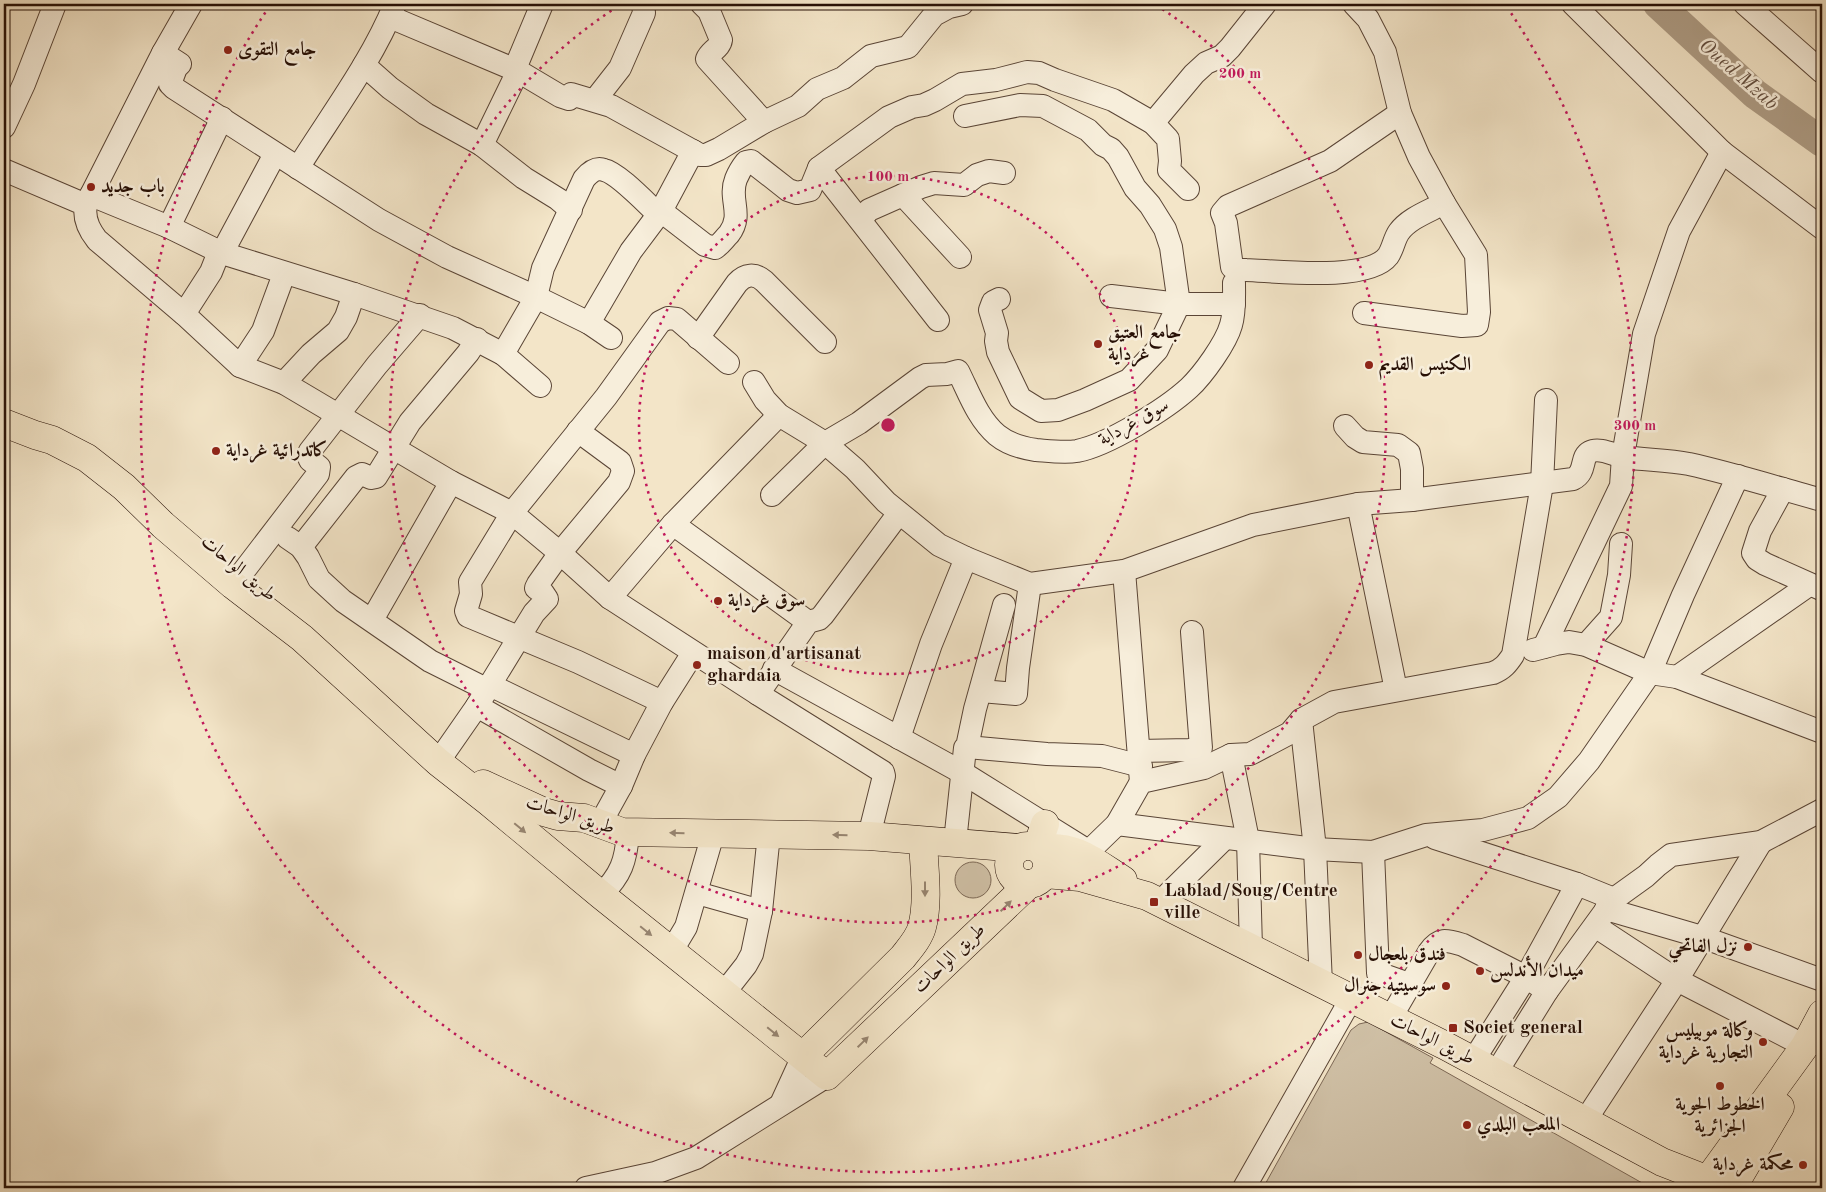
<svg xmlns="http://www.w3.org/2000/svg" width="1826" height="1192" viewBox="0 0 1826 1192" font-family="'Old Standard TT',Amiri,serif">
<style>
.green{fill:#d0c1a7;stroke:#7c6856}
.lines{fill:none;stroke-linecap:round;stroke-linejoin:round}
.river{stroke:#ae9d86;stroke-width:30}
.minor-casing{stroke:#5a4536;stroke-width:24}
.major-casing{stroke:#271006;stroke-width:29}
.minor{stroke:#f7eedb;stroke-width:22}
.major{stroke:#f3e5c8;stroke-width:28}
.oneway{fill:#978571}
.ring{fill:none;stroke:#c2185b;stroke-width:2.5;stroke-dasharray:2.5 5}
.poi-dot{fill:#8f2418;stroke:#f7eedb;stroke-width:2}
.labels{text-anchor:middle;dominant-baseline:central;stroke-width:5;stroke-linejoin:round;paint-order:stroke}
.poi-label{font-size:19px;font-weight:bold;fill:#271006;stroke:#f7eedb;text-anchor:start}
.street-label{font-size:19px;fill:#271006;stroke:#f7eedb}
.water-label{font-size:20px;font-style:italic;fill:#644f40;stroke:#f7eedb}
.centre{fill:#c2185b;stroke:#f7eedb;stroke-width:2.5}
.ring-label{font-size:15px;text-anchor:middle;font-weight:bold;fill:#c2185b;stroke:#f7eedb;stroke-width:5;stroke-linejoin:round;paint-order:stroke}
</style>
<rect width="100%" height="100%" fill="#f3e5c8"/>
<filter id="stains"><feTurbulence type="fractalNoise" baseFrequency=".004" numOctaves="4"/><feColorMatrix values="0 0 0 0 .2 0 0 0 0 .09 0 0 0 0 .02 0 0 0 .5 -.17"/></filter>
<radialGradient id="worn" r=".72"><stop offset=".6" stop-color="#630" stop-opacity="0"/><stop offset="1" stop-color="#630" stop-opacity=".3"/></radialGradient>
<g class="green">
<circle cx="973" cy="880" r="18"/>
<polygon points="1368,1022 1433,1058 1430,1063 1651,1188 1263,1188 1351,1030 1359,1024"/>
</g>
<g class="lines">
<polyline class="river" points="1658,4 1755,94 1822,142"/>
<g class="minor-casing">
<g id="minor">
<path d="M702 4 709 11 721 40C720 48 710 51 707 59L764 122"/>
<polyline points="1354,4 1368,19 1385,52 1400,113 1419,157 1444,203 1476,255 1479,312 1477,325 1462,326 1364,313"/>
<polyline points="1573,4 1722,152 1822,228"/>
<polyline points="1745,4 1822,72"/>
<polyline points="390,17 518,71 560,96 569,99 571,94 611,106 700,155 706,155 719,149 764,122 798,106 817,89 843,78 871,56 908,47 934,15 949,7 962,4"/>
<polyline points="163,53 180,64 176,68 170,84 174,88 379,220 447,257 536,297 589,323 611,338"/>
<polyline points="364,65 390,88 426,114 482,145 524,178 558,199 571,210"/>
<polyline points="514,71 542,4"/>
<polyline points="595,100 620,68 644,13 643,4"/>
<path d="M1400 113 1330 161 1228 206 1222 213 1226 223 1232 267 1235 269 1246 270C1277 271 1368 282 1388 256 1393 249 1394 239 1399 232 1409 218 1430 211 1444 203"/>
<polyline points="965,116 1020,105 1043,106 1088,130 1103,145 1111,149 1118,157 1135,188 1150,205 1165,229 1171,247 1179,304 1157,350 1129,380 1085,400 1058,410 1041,411 1020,398 998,352 996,341 997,333 990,310 993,302 999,299"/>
<polyline points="1153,123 1194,74 1206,63 1222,56 1230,48 1265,4"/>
<polyline points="4,127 24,84 55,4"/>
<polyline points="482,145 518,71"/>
<path d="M298 168C331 115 372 61 395 4"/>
<polyline points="819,168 938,320"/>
<path d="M4 170 86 205C83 219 89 230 97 240L184 314 240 366 284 383 451 482 512 513 560 553 610 598 758 694 808 622 819 619 823 615 899 513"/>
<polyline points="91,195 169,227 222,253 354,294 453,328 503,354 540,386"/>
<polyline points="903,195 960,257"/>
<polyline points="86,205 163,53 191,4"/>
<path d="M661 211 705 245 715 248C721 244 724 239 729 234 744 214 728 199 736 179 738 174 742 167 746 162L751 161 788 190 797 193 810 190 819 168 889 117 912 107 924 105 935 100 962 84 996 80 1027 72 1039 73 1055 80 1113 100 1153 123 1168 139 1170 161 1169 170 1188 189"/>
<polyline points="861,219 869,210 921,187 934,183 964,185 977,175 989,171 1004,173"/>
<polyline points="169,227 222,118"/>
<polyline points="222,253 275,154"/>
<polyline points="1111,296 1179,304 1234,304"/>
<polyline points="184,314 211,272 219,252"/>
<polyline points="589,323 631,251 661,211 693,151"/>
<path d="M698 338 737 283C745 274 755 273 764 281L825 342"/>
<path d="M503 354 536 297 543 268 584 179C589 173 596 167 604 170 618 173 647 204 658 214"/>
<polyline points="240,366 263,331 284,274"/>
<path d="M754 382 765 400 779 415 825 443 855 469 886 502 939 545 966 558 1030 584 1124 571 1253 525 1358 504 1412 500 1573 479C1587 472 1580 457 1590 452 1599 447 1614 455 1624 457 1645 460 1667 460 1689 464 1734 474 1778 488 1822 500"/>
<polyline points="284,383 311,354 338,331 346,317 354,294"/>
<polyline points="1345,426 1355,437 1363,442 1398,445 1409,453 1412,469 1412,500"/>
<polyline points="1783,489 1760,531 1753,553 1757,559 1765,564 1821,589"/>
<path d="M772 495 825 443 859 423 920 378 926 375 947 374 958 371C969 393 978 419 997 435 1008 444 1022 448 1036 450 1049 451 1064 453 1077 451 1108 445 1166 409 1189 388 1203 375 1226 343 1231 325 1235 312 1234 297 1234 283"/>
<polyline points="1358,504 1396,690"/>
<polyline points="673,524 808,622"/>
<polyline points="288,538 301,547 308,557 319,579 343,601 430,661 486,689"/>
<polyline points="301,547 356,477 362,474 371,478 376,477 410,422 468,353 477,339"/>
<polyline points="1124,571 1141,782"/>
<polyline points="233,585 318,474 319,467 310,460 308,455 310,451 377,365 420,315"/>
<polyline points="610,598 673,524 779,415"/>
<polyline points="372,620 451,482"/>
<polyline points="1586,645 1611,617 1619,575 1621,544"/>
<polyline points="1544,647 1621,486 1623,456 1644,334 1679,231 1722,152"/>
<polyline points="1533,650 1556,644 1569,642 1586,645 1650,673 1677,677 1822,732"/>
<polyline points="774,669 963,773 1088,851"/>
<polyline points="1677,677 1809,585"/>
<polyline points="490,685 634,755"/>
<polyline points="981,691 1016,694 1018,668 1030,584"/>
<polyline points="758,694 883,772 884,776 869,836"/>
<polyline points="662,702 578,662 468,616 466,611 471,594 470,582 512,513 606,397 660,322 668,318 677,319 728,363"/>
<polyline points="477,706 589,770 621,786"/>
<polyline points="1301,720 1315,849 1321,984"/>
<polyline points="899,738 931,644 966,558"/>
<polyline points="967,747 1047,754 1102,756 1141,766"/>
<polyline points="1139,751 1189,750 1201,748 1192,632"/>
<polyline points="1231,755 1248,840 1251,948"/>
<polyline points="438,762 477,706 534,613 547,599 543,593 536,588 538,584 560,553 619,482 623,471 620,462 578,431"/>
<polyline points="600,824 621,786 634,755 662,702 693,653"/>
<polyline points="1117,824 1315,849 1373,852 1426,835 1483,830 1528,818 1558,797 1589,761 1650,673 1683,595 1738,476"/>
<polyline points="1435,838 1577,884 1614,899"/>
<polyline points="955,842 965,748 967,747 975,709 1004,605"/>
<polyline points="1373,852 1378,973 1409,984"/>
<path d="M1085 855 1117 824 1141 782 1204 768 1231 755 1250 754 1290 733 1301 720 1334 702 1493 673C1503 669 1507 664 1513 655L1542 484 1546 400"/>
<polyline points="697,893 761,911"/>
<path d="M601 895C621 875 626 861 628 833"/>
<polyline points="1160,902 1225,838"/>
<polyline points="1606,909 1702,937 1822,980"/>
<polyline points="1595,926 1677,980 1805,1046"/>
<polyline points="671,952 686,927 713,834"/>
<polyline points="724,993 746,965 752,954 761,911 769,834"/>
<path d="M1390 1019 1429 952C1439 937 1447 940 1463 945L1526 977 1547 991"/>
<polyline points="1473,1061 1526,977 1577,884"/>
<polyline points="1496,1073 1547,991 1614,899 1646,876 1658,865 1671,855 1761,842 1822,810"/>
<polyline points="781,1104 803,1056"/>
<polyline points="1585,1121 1677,980 1761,842"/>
<polyline points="586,1188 655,1173 696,1158 827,1076"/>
<polyline points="1244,1188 1351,999"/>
</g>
</g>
<g class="major-casing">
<g id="major">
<polyline points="4,423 35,435 52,440 87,458 124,487 163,525 233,585 302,638 438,762 489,802 601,895 827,1076 1029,884"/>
<polyline points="483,784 544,812 558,816 584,818 622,832 869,836 1019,848"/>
<circle cx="1028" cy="865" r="19"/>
<polyline points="1037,847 1045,824"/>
<path d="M1040 849C1074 843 1096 863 1123 880"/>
<polyline points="1045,874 1080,877 1147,896 1444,1045 1662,1162 1703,1178"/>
<path d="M803 1056 903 957C910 948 919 938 922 927 929 902 924 867 923 841"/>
<polyline points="1712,1174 1805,1046 1822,1014"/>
<polyline points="1734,1185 1780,1107"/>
</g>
</g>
<use href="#minor" class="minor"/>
<use href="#major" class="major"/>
</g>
<defs><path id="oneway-solid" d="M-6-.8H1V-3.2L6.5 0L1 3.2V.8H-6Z" transform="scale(1.25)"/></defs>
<g class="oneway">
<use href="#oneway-solid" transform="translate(520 828) rotate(40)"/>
<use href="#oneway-solid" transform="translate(677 833) rotate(-179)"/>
<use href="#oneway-solid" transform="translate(840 835) rotate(-179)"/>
<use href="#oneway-solid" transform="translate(925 889) rotate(90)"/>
<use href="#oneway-solid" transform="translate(1006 906) rotate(-44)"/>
<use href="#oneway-solid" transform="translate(646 931) rotate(39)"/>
<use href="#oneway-solid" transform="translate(773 1032) rotate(39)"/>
<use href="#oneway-solid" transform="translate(863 1042) rotate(-44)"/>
</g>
<g class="ring">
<circle cx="888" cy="425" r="249"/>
<path d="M1156 5A498 498 0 1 1 620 5"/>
<path d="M1507 7A747 747 0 1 1 269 7"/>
</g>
<g class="poi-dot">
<circle cx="228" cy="50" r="5"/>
<circle cx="91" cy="187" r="5"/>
<circle cx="1098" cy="344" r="5"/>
<circle cx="1369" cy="365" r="5"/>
<circle cx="216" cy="451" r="5"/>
<circle cx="718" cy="601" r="5"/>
<circle cx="697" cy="665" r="5"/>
<rect x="1149" y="897" width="10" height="10" rx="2.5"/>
<circle cx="1748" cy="947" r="5"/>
<circle cx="1358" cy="955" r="5"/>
<circle cx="1480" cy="971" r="5"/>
<circle cx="1446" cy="986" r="5"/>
<rect x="1448" y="1023" width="10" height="10" rx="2.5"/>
<circle cx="1763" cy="1042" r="5"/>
<circle cx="1720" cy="1086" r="5"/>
<circle cx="1467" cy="1125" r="5"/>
<circle cx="1803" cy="1165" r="5"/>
</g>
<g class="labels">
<g class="poi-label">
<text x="238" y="50">جامع التقوى</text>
<text x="101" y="187">باب جديد</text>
<text x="1108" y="333">جامع العتيق<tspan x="1108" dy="22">غرداية</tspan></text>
<text x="1379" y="365">الكنيس القديم</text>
<text x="226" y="451">كاتدرائية غرداية</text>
<text x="728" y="601">سوق غرداية</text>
<text x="707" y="654">maison d'artisanat<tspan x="707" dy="22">ghardaia</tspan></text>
<text x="1164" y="891">Lablad/Soug/Centre<tspan x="1164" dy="22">ville</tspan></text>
<text x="1738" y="947" text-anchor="end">نزل الفاتحي</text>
<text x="1368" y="955">فندق بلعجال</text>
<text x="1490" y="971">ميدان الأندلس</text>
<text x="1436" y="986" text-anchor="end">سوسيتيه جنرال</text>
<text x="1463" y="1028">Societ general</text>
<text x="1753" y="1031" text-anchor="end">وكالة موبيليس<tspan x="1753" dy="22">التجارية غرداية</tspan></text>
<text x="1720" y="1105" text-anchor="middle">الخطوط الجوية<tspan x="1720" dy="22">الجزائرية</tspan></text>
<text x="1477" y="1125">الملعب البلدي</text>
<text x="1793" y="1165" text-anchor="end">محكمة غرداية</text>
</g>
<g class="street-label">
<text transform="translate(1134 423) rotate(-29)">سوق غرداية</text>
<text transform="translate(238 569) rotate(40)">طريق الواحات</text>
<text transform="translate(570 816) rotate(17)">طريق الواحات</text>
<text transform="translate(950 959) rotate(-44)">طريق الواحات</text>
<text transform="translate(1432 1040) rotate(27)">طريق الواحات</text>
</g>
<g class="water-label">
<text transform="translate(1738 75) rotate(41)">Oued Mzab</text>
</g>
</g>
<circle cx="888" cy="425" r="8" class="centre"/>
<g class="ring-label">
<text x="1240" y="78">200 m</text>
<text x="888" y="181">100 m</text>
<text x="1635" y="430">300 m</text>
</g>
<rect width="1826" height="1192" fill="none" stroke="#f3e5c8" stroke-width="20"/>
<rect x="5" y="5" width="1816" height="1182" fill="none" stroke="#271006" stroke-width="2.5"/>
<rect x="10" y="10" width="1806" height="1172" fill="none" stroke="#271006"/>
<rect width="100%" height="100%" filter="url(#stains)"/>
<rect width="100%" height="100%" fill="url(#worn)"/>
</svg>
